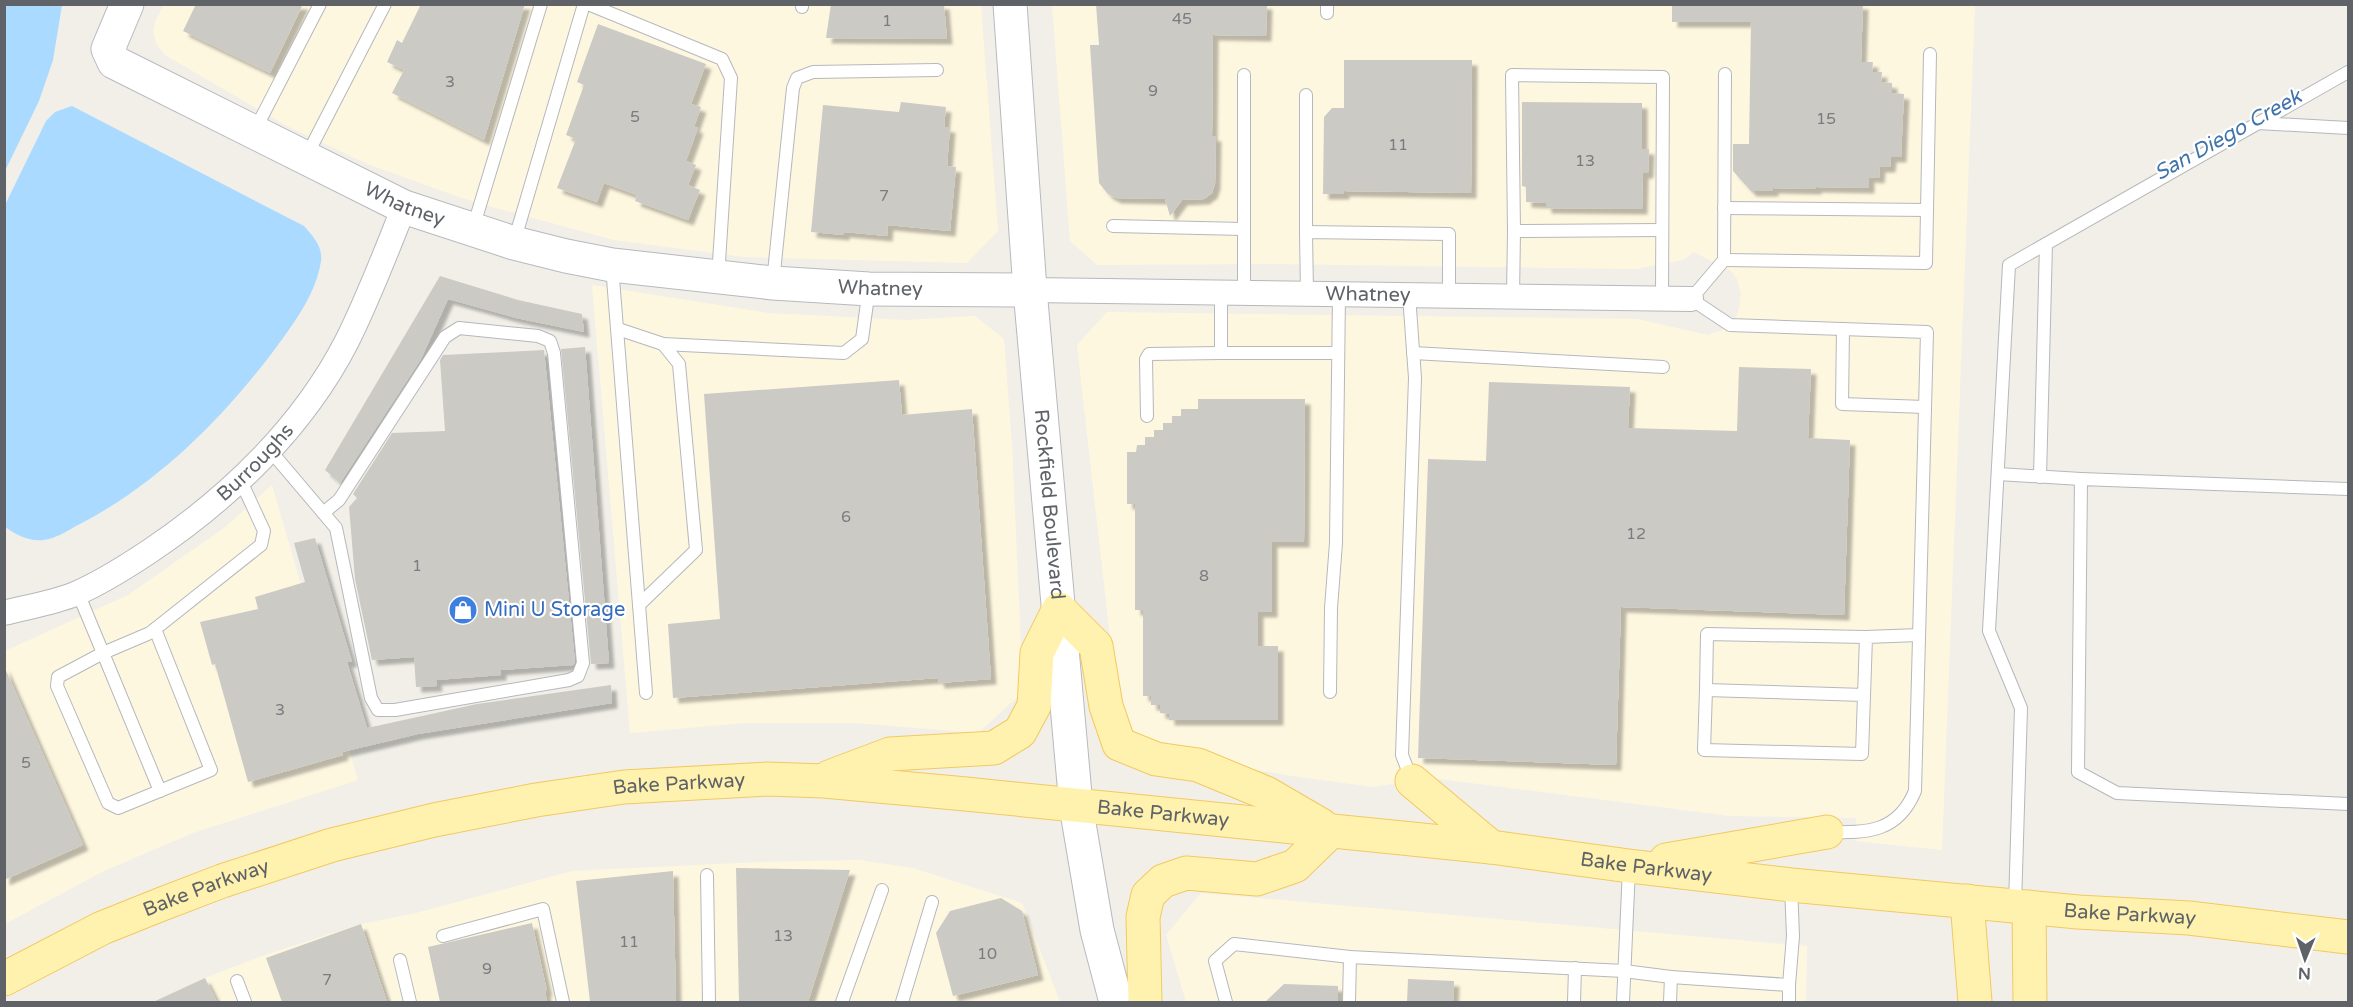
<svg xmlns="http://www.w3.org/2000/svg" width="2353" height="1007" viewBox="0 0 2353 1007" font-family="'Varela Round',sans-serif">
<style>
.commercial{fill:#fef7e0}
.water{fill:#aadaff}
.building{fill:#cccac5;filter:url(#shadow)}
.lines{fill:none;stroke-linecap:round;stroke-linejoin:round}
.lane-casing{stroke:#b5b8bc;stroke-width:14}
.street-casing{stroke:#b5b8bc;stroke-width:26}
.secondary-casing{stroke:#b6babf;stroke-width:35}
.primary-casing{stroke:#f2c960;stroke-width:35}
.lane{stroke:#fff;stroke-width:12}
.street{stroke:#fff;stroke-width:24}
.secondary{stroke:#fff;stroke-width:33}
.primary{stroke:#fff2af;stroke-width:33}
.labels{text-anchor:middle;dominant-baseline:central;stroke-width:4.5;stroke-linejoin:round;paint-order:stroke}
.number-label{font-size:16px;fill:#7a7d7f}
.street-label{font-size:20px;fill:#5f6368;stroke:#fff}
.shop-label{font-size:20px;fill:#366cbe;stroke:#fff;text-anchor:start}
.water-label{font-size:21px;font-style:italic;fill:#4174aa;stroke:#fff}
</style>
<defs>
<filter id="shadow"><feDropShadow dx="5.5" dy="5.5" stdDeviation="1.5" flood-color="#0004"/></filter>
</defs>
<rect width="100%" height="100%" fill="#f1efe8"/>
<g class="commercial">
<polygon points="164,4 981,5 998,231 967,263 744,257 614,240 496,208 462,198 370,165 287,126 165,55 157,45 153,32 155,22"/>
<polygon points="1052,5 1979,5 1975,6 1942,850 1855,841 1856,818 1730,816 1431,778 1373,787 1292,776 1247,768 1218,755 1166,745 1120,726 1077,345 1107,312 1637,319 1708,335 1722,330 1735,319 1739,309 1741,293 1737,279 1731,271 1694,252 1683,260 1636,269 1270,264 1097,265 1070,241"/>
<polygon points="592,285 768,313 906,320 975,316 1004,339 1012,445 1023,692 978,733 857,723 745,723 630,733"/>
<polygon points="272,485 358,780 193,833 104,871 5,924 5,651 128,595 224,528"/>
<polygon points="859,860 913,868 1022,903 1060,1002 153,1002 205,978 262,956 361,924 416,913 572,871 760,862"/>
<polygon points="1201,893 1807,946 1806,1002 1186,1002 1166,935"/>
</g>
<g class="water">
<polygon points="5,4 62,5 53,60 39,101 5,171"/>
<path d="M72 106 304 226C313 236 323 247 321 261 316 295 292 326 272 353 219 422 157 484 80 524 68 530 56 539 43 540 29 542 15 534 5 527V205L46 121 55 112Z"/>
</g>
<g class="building">
<polygon points="196,4 303,4 270,73 183,31"/>
<polygon points="421,4 525,4 484,140 392,93 404,70 387,62 397,40 402,43"/>
<polygon points="831,4 944,4 947,39 826,38"/>
<polygon points="1096,4 1267,4 1266,36 1213,35 1212,136 1216,136 1215,184 1212,193 1204,199 1182,200 1170,216 1165,199 1116,198 1108,194 1099,183 1090,45 1099,45"/>
<polygon points="1672,4 1863,4 1861,62 1873,62 1872,72 1882,72 1881,82 1892,83 1892,93 1904,94 1901,157 1891,157 1890,167 1880,167 1879,178 1869,177 1869,188 1816,187 1816,189 1773,188 1773,191 1751,191 1733,171 1733,144 1749,144 1751,22 1672,22"/>
<polygon points="598,24 706,64 691,104 701,107 694,127 698,128 686,161 696,165 688,185 700,190 688,220 635,201 637,195 604,183 597,202 557,188 576,139 566,135 584,85 577,82"/>
<polygon points="1344,60 1472,60 1471,193 1344,191 1344,194 1323,194 1324,117 1332,108 1344,108"/>
<polygon points="901,102 946,107 944,127 950,127 947,166 956,167 950,231 888,225 887,236 844,232 844,235 811,232 823,105 899,112"/>
<polygon points="1522,102 1642,103 1642,149 1649,149 1648,173 1643,173 1642,209 1546,208 1546,203 1526,202 1526,187 1522,186"/>
<polygon points="440,276 518,300 582,314 584,332 516,318 448,299 421,359 340,483 325,470"/>
<polygon points="585,347 609,663 591,664 561,349"/>
<polygon points="544,350 575,662 573,665 501,670 501,675 436,680 437,686 416,687 414,657 372,660 355,579 349,507 357,498 353,494 392,433 445,431 440,360 443,355"/>
<polygon points="1739,367 1811,369 1808,438 1850,440 1844,615 1621,607 1616,765 1418,758 1428,459 1486,461 1489,382 1630,387 1628,428 1737,431"/>
<polygon points="899,380 902,415 972,409 991,679 939,683 938,678 673,698 668,624 720,619 704,394"/>
<polygon points="1198,399 1305,399 1304,542 1272,542 1272,612 1258,612 1258,646 1278,646 1278,720 1169,720 1169,714 1160,713 1160,705 1151,705 1151,696 1143,696 1143,610 1135,610 1135,504 1127,504 1127,452 1136,452 1137,445 1145,445 1145,437 1154,437 1154,430 1163,430 1163,423 1172,423 1172,416 1181,416 1181,409 1198,409"/>
<polygon points="315,538 352,662 347,662 367,728 477,704 611,685 612,703 418,734 342,752 343,755 248,782 215,664 212,665 200,622 258,609 255,597 305,582 294,543"/>
<polygon points="4,666 83,845 4,880"/>
<polygon points="736,868 850,870 808,1002 739,1002"/>
<polygon points="673,871 676,1002 590,1002 576,881"/>
<polygon points="1001,898 1022,911 1038,975 953,996 936,933 950,911"/>
<polygon points="532,923 547,991 545,991 547,1002 440,1002 428,947"/>
<polygon points="361,924 387,1002 282,1002 266,958"/>
<polygon points="205,978 217,1002 153,1002"/>
<polygon points="1408,979 1454,981 1453,1002 1407,1002"/>
<polygon points="1284,984 1338,986 1338,1002 1265,1002"/>
</g>
<g class="lines">
<g class="lane-casing">
<g id="lane">
<polyline points="588,4 722,59 731,78 718,277"/>
<polyline points="1327,4 1327,13"/>
<polyline points="802,7 802,4"/>
<path d="M1725 74 1724 260 1691 299 1730 325 1927 332 1915 791C1898 832 1868 833 1828 832"/>
<polyline points="1244,75 1244,293"/>
<polyline points="2258,123 2348,128"/>
<polyline points="255,130 320,4"/>
<polyline points="306,157 385,4"/>
<polyline points="1724,208 1927,210"/>
<polyline points="1113,226 1243,229"/>
<polyline points="473,228 541,4"/>
<polyline points="1514,231 1662,230"/>
<polyline points="1306,232 1306,95"/>
<polyline points="514,242 584,4"/>
<polyline points="1724,260 1926,263 1930,54"/>
<polyline points="612,266 646,693"/>
<polyline points="773,282 793,88 797,78 813,72 937,70"/>
<polyline points="1221,293 1221,353 1338,353"/>
<polyline points="1307,294 1306,232 1449,234 1449,296"/>
<polyline points="1409,295 1415,378 1402,755 1412,781"/>
<polyline points="1513,297 1514,231 1512,75 1663,77 1662,299"/>
<polyline points="618,329 663,344 844,353 862,339 869,289"/>
<polyline points="1843,329 1842,404 1925,407"/>
<polyline points="1413,353 1663,367"/>
<polyline points="1147,416 1146,359 1149,354 1221,353"/>
<polyline points="269,449 336,528 371,698 378,710 395,710 569,680 578,676 583,663 554,353 550,341 538,336 459,328 445,337 339,500 323,513"/>
<polyline points="1998,474 2081,479"/>
<polyline points="2040,477 2046,244"/>
<polyline points="2348,489 2081,479 2078,772 2117,793 2348,804"/>
<polyline points="78,593 103,653 58,677 57,686 108,803 118,808 211,770 155,629"/>
<polyline points="639,605 696,550 679,364 663,344"/>
<polyline points="1706,690 1707,634 1866,637"/>
<polyline points="1330,692 1331,608 1336,543 1339,294"/>
<polyline points="1864,695 1706,690 1704,750 1862,754 1866,637 1919,635"/>
<polyline points="160,791 103,653 150,633 261,545 264,531 240,479"/>
<polyline points="707,875 709,1002"/>
<polyline points="2015,905 2021,708 1989,631 2009,265 2348,72"/>
<polyline points="443,936 543,909 563,1002"/>
<polyline points="400,960 410,1002"/>
<polyline points="237,981 245,1002"/>
<polyline points="1789,985 1793,936 1791,886"/>
<polyline points="842,1002 882,890"/>
<polyline points="902,1002 932,902"/>
<polyline points="1226,1002 1215,961 1234,944 1350,957 1624,971 1671,977 1789,985 1789,1002"/>
<polyline points="1349,1002 1350,957"/>
<polyline points="1574,1002 1575,968"/>
<polyline points="1623,1002 1629,868"/>
<polyline points="1670,1002 1671,977"/>
</g>
</g>
<g class="street-casing">
<g id="street">
<path id="s1" d="M1030 290 1691 299"/>
<path id="s2" d="M4 613C27 607 53 603 75 594 101 583 126 567 150 551 229 498 303 427 347 341 369 297 386 252 404 207"/>
</g>
</g>
<g class="secondary-casing">
<g id="secondary">
<path id="s3" d="M127 4 108 49 114 62 404 207 514 243 566 256 612 265 773 283 869 289 1030 290"/>
<path id="s4" d="M1010 4 1030 290 1076 806 1097 930 1116 1002"/>
</g>
</g>
<g class="primary-casing">
<g id="primary">
<polyline points="829,777 890,754 994,748 1020,732 1034,706 1037,653 1059,609 1096,646 1106,706 1119,744 1156,759 1198,765 1266,793 1321,825"/>
<polyline points="1412,781 1491,847"/>
<polyline points="1666,860 1827,832"/>
<polyline points="1967,901 1975,1002"/>
<polyline points="2029,907 2030,1002"/>
<path id="s5" d="M4 979 102 928 162 904 222 881 332 845 434 820 536 800 624 787 767 779 824 781 966 794 1491 847 1629 866 1791 885 2078 912 2189 918 2348 937"/>
<polyline points="1145,1002 1143,917 1148,895 1163,881 1186,873 1257,879 1295,866 1331,831"/>
</g>
</g>
<use href="#lane" class="lane"/>
<use href="#street" class="street"/>
<use href="#secondary" class="secondary"/>
<use href="#primary" class="primary"/>
</g>
<defs>
<g id="shop-disc" transform="scale(1.5)"><circle r="9.5" fill="#3f7fe0" stroke="#fff"/><path d="M-5-2.5h2.3a2.7 3.5 0 0 1 5.4 0H5L5.5 6h-11ZM-1.5-2.5h3a1.5 2.3 0 0 0-3 0Z" fill="#fff"/></g>
</defs>
<g fill-rule="evenodd">
<use href="#shop-disc" x="463" y="610"/>
</g>
<g class="labels">
<g class="number-label">
<text x="1182" y="19">45</text>
<text x="887" y="21">1</text>
<text x="450" y="82">3</text>
<text x="1153" y="91">9</text>
<text x="635" y="117">5</text>
<text x="1826" y="119">15</text>
<text x="1398" y="145">11</text>
<text x="1585" y="161">13</text>
<text x="884" y="196">7</text>
<text x="846" y="517">6</text>
<text x="1636" y="534">12</text>
<text x="417" y="566">1</text>
<text x="1204" y="576">8</text>
<text x="280" y="710">3</text>
<text x="26" y="763">5</text>
<text x="783" y="936">13</text>
<text x="629" y="942">11</text>
<text x="987" y="954">10</text>
<text x="487" y="969">9</text>
<text x="327" y="980">7</text>
</g>
<g class="street-label">
<text stroke="none"><textPath href="#s3" startOffset="387">Whatney</textPath></text>
<text stroke="none"><textPath href="#s3" startOffset="873">Whatney</textPath></text>
<text stroke="none"><textPath href="#s1" startOffset="338">Whatney</textPath></text>
<text stroke="none"><textPath href="#s2" startOffset="298">Burroughs</textPath></text>
<text stroke="none"><textPath href="#s4" startOffset="502">Rockfield Boulevard</textPath></text>
<text stroke="none"><textPath href="#s5" startOffset="708">Bake Parkway</textPath></text>
<text stroke="none"><textPath href="#s5" startOffset="1194">Bake Parkway</textPath></text>
<text stroke="none"><textPath href="#s5" startOffset="1680">Bake Parkway</textPath></text>
<text stroke="none"><textPath href="#s5" startOffset="222">Bake Parkway</textPath></text>
<text stroke="none"><textPath href="#s5" startOffset="2166">Bake Parkway</textPath></text>
</g>
<g class="shop-label">
<text x="484" y="610">Mini U Storage</text>
</g>
<g class="water-label">
<text transform="translate(2228 135) rotate(-29)">San Diego Creek</text>
</g>
</g>
<rect width="2353" height="1007" fill="none" stroke="#5f6368" stroke-width="12"/>
<g transform="translate(2305 959) rotate(182)" stroke="#ffffff" stroke-width="4.5" paint-order="stroke">
<path d="M0-4.5L10 22L0 15L-10 22Z" fill="#5f6368"/>
<text y="-9" font-size="16" font-weight="bold" text-anchor="middle" fill="#5f6368">N</text>
</g>
</svg>
